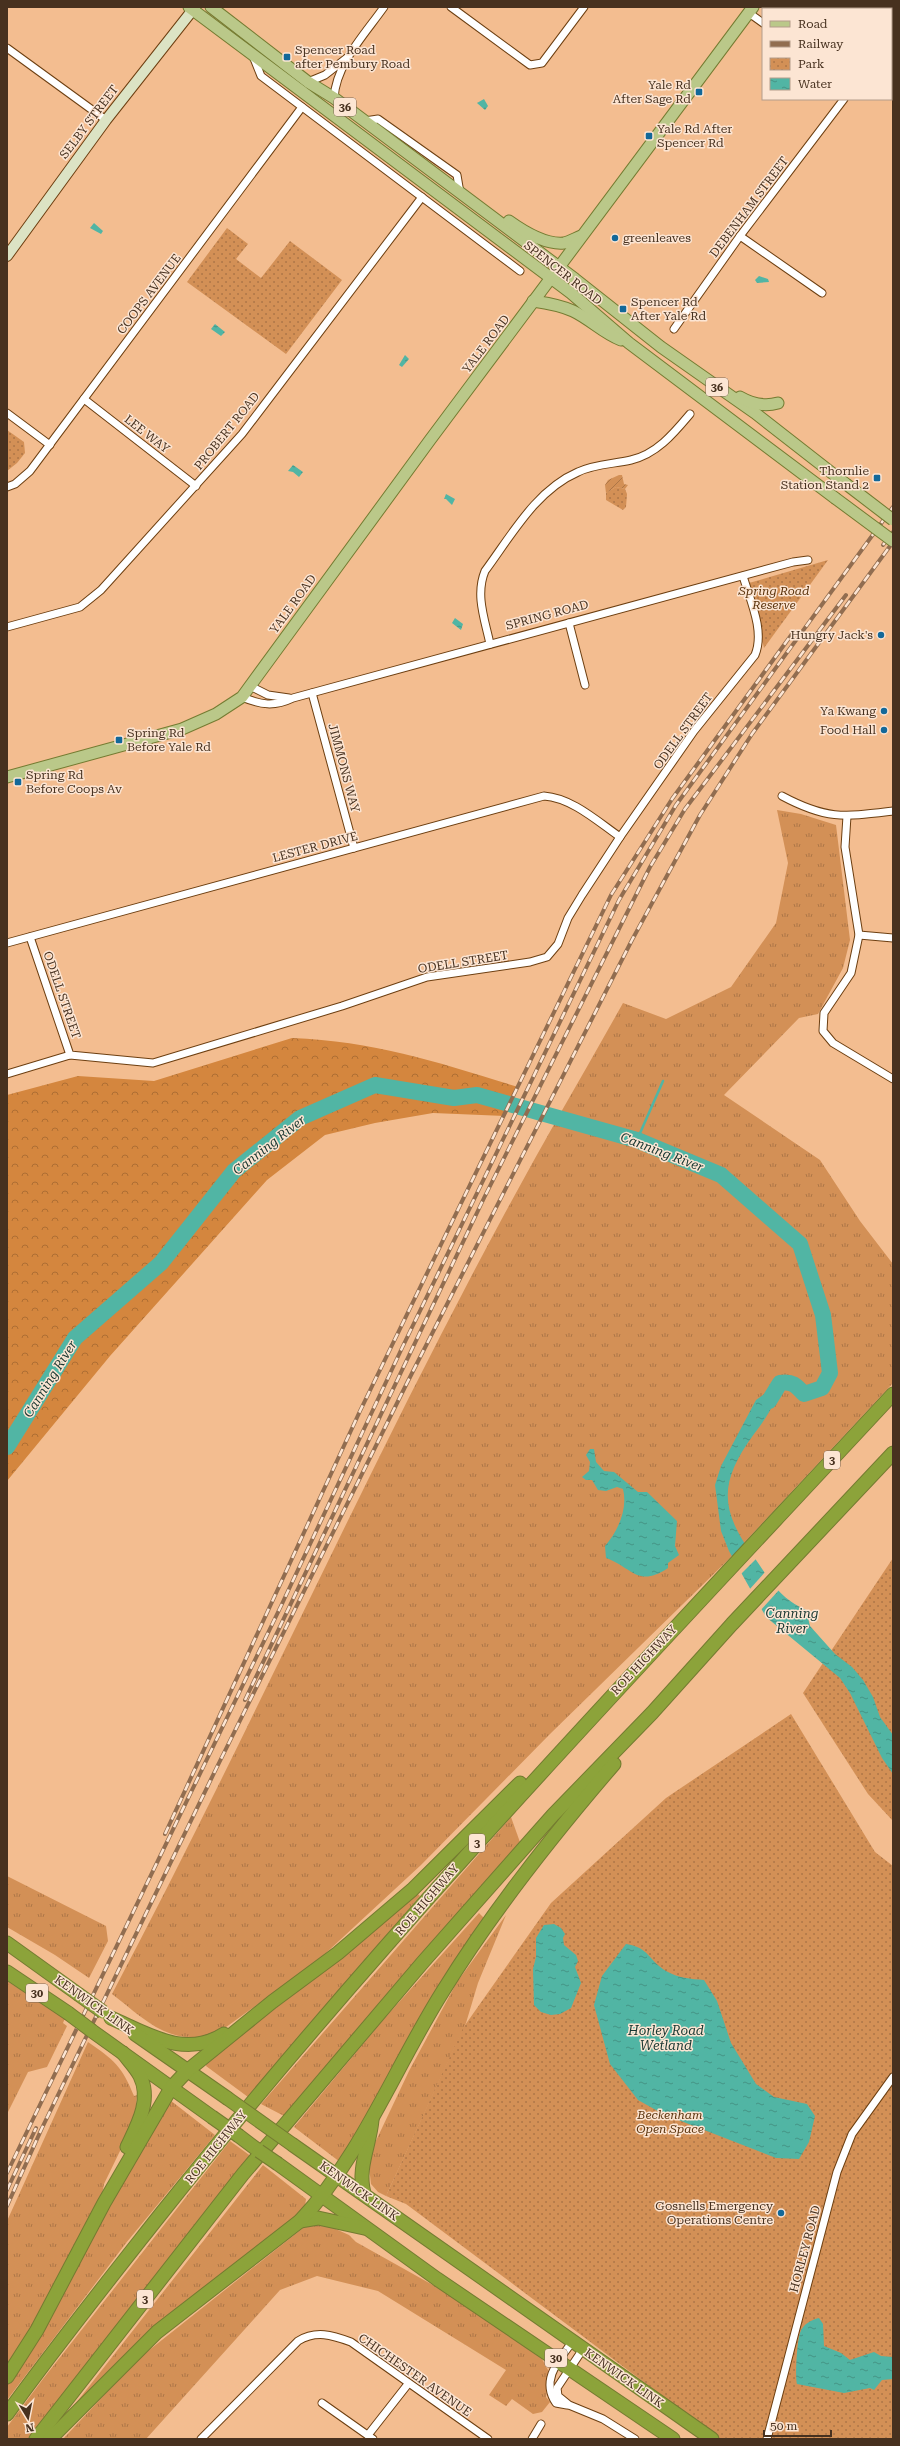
<svg xmlns="http://www.w3.org/2000/svg" width="900" height="2446" viewBox="0 0 900 2446" font-family="'Roboto Serif',serif">
<style>
.grass{fill:url(#grass-tufts)}
.forest{fill:url(#forest-crowns)}
.park{fill:url(#park-dots)}
.garden{fill:url(#garden-furrows)}
.water{fill:url(#water-ripples)}
.pier{fill:#f3bd90}
.lines{fill:none;stroke-linecap:round;stroke-linejoin:round}
.stream{stroke:#51b5a4;stroke-width:2.5}
.river{stroke:#51b5a4;stroke-width:16}
.street-casing{stroke:#6d3f11;stroke-width:9}
.secondary-casing{stroke:#6d3f11;stroke-width:12}
.primary-casing{stroke:#747b31;stroke-width:13}
.highway-casing{stroke:#747b31;stroke-width:15}
.street{stroke:#fff;stroke-width:7}
.secondary{stroke:#dce3c4;stroke-width:10}
.primary{stroke:#bac889;stroke-width:11}
.highway{stroke:#8ca33a;stroke-width:13}
.rail-casing{stroke:#916d50;stroke-width:4}
.rail{stroke:#fce5d3;stroke-width:2.5;stroke-dasharray:8;stroke-linecap:butt}
.primary-bridge-casing{stroke:#747b31;stroke-width:13;stroke-linecap:butt}
.highway-bridge-casing{stroke:#747b31;stroke-width:15;stroke-linecap:butt}
.primary-bridge{stroke:#bac889;stroke-width:11}
.highway-bridge{stroke:#8ca33a;stroke-width:13}
.poi-dot{fill:#126899;stroke:#fce5d3;stroke-width:1.5}
.labels{text-anchor:middle;dominant-baseline:central;stroke-width:3;stroke-linejoin:round;paint-order:stroke}
.shield{fill:#fce5d3;stroke:#7d6755;stroke-width:1}
.shield-label{font-size:11px;font-weight:bold;fill:#47311f}
.poi-label{font-size:12px;fill:#47311f;stroke:#fce5d3;text-anchor:start}
.street-label{font-size:12px;fill:#47311f;stroke:#fce5d3}
.park-label{font-size:12px;font-style:italic;fill:#5c340d;stroke:#fce5d3}
.water-label{font-size:13px;font-style:italic;fill:#183731;stroke:#fce5d3}
</style>
<defs>
<pattern id="grass-tufts" width="24" height="20" patternUnits="userSpaceOnUse"><rect width="24" height="20" fill="#d39056"/><path d="M3 7l-1-3M5 7V3M7 7l1-3M15 17l-1-3M17 17v-4M19 17l1-3" fill="none" stroke="#ad7647"/></pattern>
<pattern id="forest-crowns" width="20" height="18" patternUnits="userSpaceOnUse"><rect width="20" height="18" fill="#d4863e"/><path d="M2 6a3 3 0 1 1 6 0M12 15a3 3 0 1 1 6 0" fill="none" stroke="#ae6e33"/></pattern>
<pattern id="park-dots" width="8" height="8" patternUnits="userSpaceOnUse"><rect width="8" height="8" fill="#d39056"/><path d="M2 2h.1M6 6h.1" fill="none" stroke="#ad7647" stroke-width="1.8" stroke-linecap="round"/></pattern>
<pattern id="garden-furrows" width="10" height="10" patternUnits="userSpaceOnUse"><rect width="10" height="10" fill="#d39056"/><path d="M-1 1l2-2M0 10L10 0M9 11l2-2" fill="none" stroke="#ad7647"/></pattern>
<pattern id="water-ripples" width="26" height="14" patternUnits="userSpaceOnUse"><rect width="26" height="14" fill="#51b5a4"/><path d="M2 4q2-2 4 0t4 0M15 11q2-2 4 0t4 0" fill="none" stroke="#459485"/></pattern>
</defs>
<rect width="100%" height="100%" fill="#f3bd90"/>
<g class="grass">
<path d="M777 810 801 814 836 825 850 940 843 968 818 1014 799 1018 724 1095 820 1160 860 1221 893 1264V1383L727 1561 550 1734 421 1865 314 1964 222 2030 193 2041 192 2037C160 2038 136 2012 112 1994 248 1737 366 1470 505 1213 543 1142 584 1073 623 1003L666 1019 731 987 776 923 788 863Z"/>
<polygon points="511,1817 521,1845 390,1990 284,2116 261,2104"/>
<polygon points="7,1876 106,1926 108,1941 89,1978 55,1955 7,1927"/>
<polygon points="417,1893 420,1896 248,2097 206,2066 207,2060 343,1957"/>
<polygon points="479,1913 485,1919 420,2018 340,2162 294,2127 383,2020"/>
<polygon points="506,1915 478,1983 466,2023 386,2196 378,2192 371,2184 369,2167 373,2147 409,2071 457,1982"/>
<polygon points="7,1981 65,2018 63,2023 67,2026 47,2067 28,2072 7,2114"/>
<path d="M88 2042C114 2060 122 2066 134 2096L137 2095 135 2120 104 2184 102 2195 44 2309 7 2366V2221Z"/>
<polygon points="170,2100 215,2135 126,2243 7,2400 7,2384 45,2327 143,2142"/>
<polygon points="230,2141 252,2157 176,2249 28,2439 7,2439 7,2427 43,2379"/>
<polygon points="263,2165 306,2199 305,2206 299,2216 74,2410 72,2408"/>
<polygon points="320,2222 349,2235 356,2242 456,2298 542,2359 548,2370 546,2397 550,2402 542,2412 533,2414 512,2399 506,2406 489,2395 506,2370 378,2291 317,2276 280,2290 146,2439 63,2439 138,2359 303,2228 312,2223"/>
</g>
<path class="forest" d="M292 1038C375 1041 440 1063 518 1087L505 1116 433 1113 375 1123 325 1135 267 1180 110 1356 7 1481V1095L78 1076 154 1081Z"/>
<g class="park">
<polygon points="227,228 248,244 236,259 261,278 290,241 342,280 286,354 187,282"/>
<polygon points="7,430 24,442 25,453 17,463 7,471"/>
<polygon points="616,487 625,489 627,494 626,507 623,510 606,500 606,493"/>
<polygon points="828,560 764,648 749,583"/>
<polygon points="893,1558 893,1821 868,1794 803,1693"/>
<polygon points="791,1714 875,1852 893,1866 893,2439 720,2439 406,2204 386,2196 463,2028 551,1903 666,1798"/>
</g>
<polygon class="garden" points="619,475 622,475 624,484 628,485 625,489 616,487 606,493 605,485 608,480"/>
<g class="water">
<polygon points="484,99 488,106 485,110 477,103"/>
<polygon points="94,223 103,231 101,234 90,228"/>
<polygon points="759,276 768,279 769,282 757,283 755,280"/>
<polygon points="215,324 225,332 221,336 211,329"/>
<polygon points="405,355 409,359 402,367 399,365"/>
<polygon points="293,465 303,472 299,477 293,472 288,471"/>
<polygon points="446,494 455,499 452,505 446,499 444,499"/>
<polygon points="455,618 463,624 461,630 452,623"/>
<path d="M780 1383C777 1403 766 1418 754 1434 719 1482 719 1509 754 1557 770 1580 779 1598 806 1610L810 1626 835 1654 852 1667 863 1680 873 1697 880 1717 893 1735V1774L882 1758 850 1693 840 1678 766 1617 729 1551 721 1531 715 1485 721 1466 756 1400Z"/>
<path d="M590 1449H594L596 1462 604 1471 614 1472 638 1492H647L677 1521 675 1546 679 1555 668 1563V1568C638 1588 633 1568 606 1558L605 1546C618 1531 628 1509 623 1489L617 1487 606 1491 598 1490 592 1480H586L582 1477 589 1471 590 1462 586 1455Z"/>
<polygon points="554,1924 561,1928 565,1934 563,1938 564,1945 576,1955 578,1961 575,1967 581,1983 571,2008 560,2014 551,2015 541,2012 534,2005 533,1969 536,1957 536,1938 544,1925"/>
<path d="M626 1944C650 1948 648 1960 666 1971 678 1978 691 1979 704 1980L717 2001 731 2043 756 2084 774 2097 807 2104 815 2116 809 2142 799 2159 776 2158 663 2114 638 2100 610 2064 594 2005 602 1976Z"/>
<path d="M819 2318 823 2324 824 2346 841 2353 850 2360 874 2352 881 2356 893 2357V2379L882 2380 874 2390 870 2388 844 2393 797 2384C795 2374 797 2343 800 2333 803 2324 811 2320 819 2318Z"/>
</g>
<g class="pier">
<polygon points="746,1543 757,1558 740,1575 731,1558"/>
<polygon points="766,1571 779,1590 760,1611 749,1590"/>
</g>
<g class="lines">
<polyline class="stream" points="637,1140 663,1081"/>
<path class="river" d="M7 1447 75 1338 161 1263 234 1171 300 1118 375 1085 454 1098 477 1095 637 1140 721 1175 800 1244 823 1315 830 1373 822 1388 804 1394C796 1385 792 1381 780 1383L769 1401"/>
<g class="street-casing">
<g id="street">
<polyline points="451,7 530,65 542,63 584,7"/>
<polyline points="749,13 763,23"/>
<polyline points="7,48 106,120"/>
<polyline points="253,56 261,76 520,271"/>
<polyline points="308,82 325,75 348,57"/>
<path d="M334 98C336 64 365 34 384 7"/>
<polyline points="365,121 378,119 457,175 460,193"/>
<polyline points="740,236 822,293"/>
<polyline points="674,329 740,236 844,99"/>
<polyline points="84,399 196,486"/>
<polyline points="7,413 50,445"/>
<polyline points="7,487 15,484 30,471 302,107"/>
<polyline points="569,623 585,685"/>
<polyline points="7,627 80,607 101,590 242,434 422,197"/>
<path d="M490 644C485 620 475 595 485 571 511 536 536 490 578 472 594 464 614 464 631 460 657 454 674 433 690 414"/>
<polyline points="250,686 268,695 289,698"/>
<polyline points="312,693 354,848"/>
<path d="M242 697C261 705 274 707 293 698L793 562 808 560"/>
<path d="M782 796C827 820 844 817 893 811"/>
<polyline points="847,816 845,847 859,935 851,973 824,1013 823,1031 833,1043 893,1079"/>
<polyline points="859,935 893,938"/>
<path d="M30 937 70 1055 153 1063 342 1006 427 977 530 962 547 957 558 944 568 918 582 895 620 837 694 731 755 655C765 631 750 600 743 576"/>
<path d="M7 943 544 796C572 798 597 821 620 837"/>
<polyline points="7,1074 70,1055"/>
<polyline points="583,2349 557,2388 558,2396 569,2405 603,2419 635,2439"/>
<polyline points="322,2403 373,2439"/>
<path d="M567 2405 556 2403C540 2380 559 2360 573 2341"/>
<polyline points="368,2435 408,2384"/>
<path d="M201 2439 298 2341C316 2330 332 2335 351 2342L488 2439"/>
<polyline points="532,2439 541,2424"/>
<polyline points="767,2439 837,2172 852,2134 893,2077"/>
</g>
</g>
<g class="secondary-casing">
<polyline id="secondary" points="7,256 106,120 195,7"/>
</g>
<g class="primary-casing">
<g id="primary">
<polyline points="189,7 571,293 629,343 835,498"/>
<polyline points="211,7 308,82 334,98 575,279 661,347 755,413 846,484"/>
<path d="M509 221C523 231 545 245 564 243 569 242 576 238 581 236"/>
<path d="M533 301C547 303 560 305 573 311 590 319 603 333 621 340"/>
<path d="M740 397C752 404 764 407 778 403"/>
<polyline points="7,777 182,729 216,714 242,697 430,440 753,7"/>
</g>
</g>
<g class="highway-casing">
<g id="highway">
<polyline points="7,1943 78,1994"/>
<polyline points="7,1972 68,2013"/>
<path d="M111 2018C148 2034 185 2059 224 2034"/>
<polyline points="92,2031 212,2117"/>
<polyline points="135,2034 227,2098"/>
<path d="M123 2053C128 2060 136 2068 140 2076 152 2100 137 2126 127 2147"/>
<polyline points="239,2136 259,2151"/>
<polyline points="293,2145 712,2439"/>
<polyline points="278,2164 437,2279 673,2439"/>
<path d="M364 2193C357 2168 370 2145 372 2120"/>
<polyline points="300,2221 318,2218 364,2228"/>
<polyline points="7,2377 37,2330 104,2203 171,2088 187,2071 272,2002 338,1953 412,1890 520,1783"/>
<path d="M7 2414C56 2346 108 2281 160 2215 389 1928 643 1663 893 1394"/>
<polyline points="36,2439 243,2174 423,1962 553,1815 652,1713 732,1624 893,1453"/>
<path d="M50 2439 157 2332 300 2221C362 2155 395 2067 443 1991 493 1910 552 1836 614 1764"/>
</g>
</g>
<use href="#street" class="street"/>
<use href="#secondary" class="secondary"/>
<use href="#primary" class="primary"/>
<use href="#highway" class="highway"/>
<g class="rail-casing">
<g id="rail">
<polyline points="883,545 893,532"/>
<polyline points="245,1700 484,1198 650,867 685,809 846,595"/>
<polyline points="165,1834 360,1411 611,895 672,799 792,634"/>
<polyline points="7,2173 281,1606 402,1348 619,900 676,805 893,507"/>
<polyline points="7,2190 36,2128"/>
<polyline points="7,2206 42,2128 216,1769 407,1383 632,940 700,815 752,734 893,542"/>
</g>
</g>
<use href="#rail" class="rail"/>
<g class="primary-bridge-casing">
<g id="primary-bridge">
<polyline points="846,484 893,520"/>
<polyline points="835,498 893,541"/>
</g>
</g>
<g class="highway-bridge-casing">
<g id="highway-bridge">
<polyline points="78,1994 103,2012"/>
<polyline points="68,2013 92,2031"/>
<polyline points="227,2098 293,2145"/>
<polyline points="212,2117 239,2136"/>
<polyline points="259,2151 278,2164"/>
</g>
</g>
<use href="#primary-bridge" class="primary-bridge"/>
<use href="#highway-bridge" class="highway-bridge"/>
</g>
<g class="poi-dot">
<rect x="283" y="53" width="8" height="8" rx="2"/>
<rect x="695" y="88" width="8" height="8" rx="2"/>
<rect x="645" y="132" width="8" height="8" rx="2"/>
<circle cx="615" cy="238" r="4"/>
<rect x="619" y="305" width="8" height="8" rx="2"/>
<rect x="873" y="474" width="8" height="8" rx="2"/>
<circle cx="881" cy="635" r="4"/>
<circle cx="884" cy="711" r="4"/>
<circle cx="884" cy="730" r="4"/>
<rect x="115" y="736" width="8" height="8" rx="2"/>
<rect x="14" y="778" width="8" height="8" rx="2"/>
<circle cx="781" cy="2213" r="4"/>
</g>
<g class="labels">
<g class="shield">
<rect x="334" y="98" width="22" height="18" rx="3"/>
<rect x="706" y="378" width="22" height="18" rx="3"/>
<rect x="824" y="1451" width="16" height="18" rx="3"/>
<rect x="469" y="1834" width="16" height="18" rx="3"/>
<rect x="26" y="1984" width="22" height="18" rx="3"/>
<rect x="137" y="2290" width="16" height="18" rx="3"/>
<rect x="545" y="2349" width="22" height="18" rx="3"/>
</g>
<g class="shield-label">
<text x="345" y="107">36</text>
<text x="717" y="387">36</text>
<text x="832" y="1460">3</text>
<text x="477" y="1843">3</text>
<text x="37" y="1993">30</text>
<text x="145" y="2299">3</text>
<text x="556" y="2358">30</text>
</g>
<g class="poi-label">
<text x="295" y="50">Spencer Road<tspan x="295" dy="14">after Pembury Road</tspan></text>
<text x="691" y="85" text-anchor="end">Yale Rd<tspan x="691" dy="14">After Sage Rd</tspan></text>
<text x="657" y="129">Yale Rd After<tspan x="657" dy="14">Spencer Rd</tspan></text>
<text x="623" y="238">greenleaves</text>
<text x="631" y="302">Spencer Rd<tspan x="631" dy="14">After Yale Rd</tspan></text>
<text x="869" y="471" text-anchor="end">Thornlie<tspan x="869" dy="14">Station Stand 2</tspan></text>
<text x="873" y="635" text-anchor="end">Hungry Jack's</text>
<text x="876" y="711" text-anchor="end">Ya Kwang</text>
<text x="876" y="730" text-anchor="end">Food Hall</text>
<text x="127" y="733">Spring Rd<tspan x="127" dy="14">Before Yale Rd</tspan></text>
<text x="26" y="775">Spring Rd<tspan x="26" dy="14">Before Coops Av</tspan></text>
<text x="773" y="2206" text-anchor="end">Gosnells Emergency<tspan x="773" dy="14">Operations Centre</tspan></text>
</g>
<g class="street-label">
<text transform="translate(89 122) rotate(-53)">SELBY STREET</text>
<text transform="translate(749 207) rotate(-53)">DEBENHAM STREET</text>
<text transform="translate(563 273) rotate(38)">SPENCER ROAD</text>
<text transform="translate(149 294) rotate(-53)">COOPS AVENUE</text>
<text transform="translate(486 344) rotate(-53)">YALE ROAD</text>
<text transform="translate(227 431) rotate(-51)">PROBERT ROAD</text>
<text transform="translate(147 434) rotate(38)">LEE WAY</text>
<text transform="translate(293 604) rotate(-54)">YALE ROAD</text>
<text transform="translate(547 615) rotate(-15)">SPRING ROAD</text>
<text transform="translate(683 731) rotate(-54)">ODELL STREET</text>
<text transform="translate(344 768) rotate(75)">JIMMONS WAY</text>
<text transform="translate(315 847) rotate(-15)">LESTER DRIVE</text>
<text transform="translate(463 962) rotate(-9)">ODELL STREET</text>
<text transform="translate(62 995) rotate(71)">ODELL STREET</text>
<text transform="translate(644 1660) rotate(-47)">ROE HIGHWAY</text>
<text transform="translate(427 1900) rotate(-49)">ROE HIGHWAY</text>
<text transform="translate(94 2005) rotate(35)">KENWICK LINK</text>
<text transform="translate(216 2147) rotate(-51)">ROE HIGHWAY</text>
<text transform="translate(359 2191) rotate(35)">KENWICK LINK</text>
<text transform="translate(805 2249) rotate(-75)">HORLEY ROAD</text>
<text transform="translate(415 2375) rotate(35)">CHICHESTER AVENUE</text>
<text transform="translate(624 2378) rotate(35)">KENWICK LINK</text>
</g>
<g class="park-label">
<text x="774" y="591">Spring Road<tspan x="774" dy="14">Reserve</tspan></text>
<text x="670" y="2115">Beckenham<tspan x="670" dy="14">Open Space</tspan></text>
</g>
<g class="water-label">
<text transform="translate(269 1145) rotate(-38)">Canning River</text>
<text transform="translate(662 1152) rotate(21)">Canning River</text>
<text transform="translate(50 1379) rotate(-58)">Canning River</text>
<text x="792" y="1613">Canning<tspan x="792" dy="15">River</tspan></text>
<text x="666" y="2030">Horley Road<tspan x="666" dy="15">Wetland</tspan></text>
</g>
</g>
<rect width="900" height="2446" fill="none" stroke="#47311f" stroke-width="16"/>
<rect x="762" y="8" width="130" height="92" fill="#fce5d3" stroke="#b49d8b"/>
<rect x="770" y="21" width="20" height="6" fill="#bac889" stroke="#b49d8b"/>
<text x="798" y="28" font-size="12" fill="#47311f">Road</text>
<rect x="770" y="41" width="20" height="6" fill="#916d50" stroke="#b49d8b"/>
<text x="798" y="48" font-size="12" fill="#47311f">Railway</text>
<rect x="770" y="58" width="20" height="12" fill="url(#park-dots)" stroke="#b49d8b"/>
<text x="798" y="68" font-size="12" fill="#47311f">Park</text>
<rect x="770" y="78" width="20" height="12" fill="url(#water-ripples)" stroke="#b49d8b"/>
<text x="798" y="88" font-size="12" fill="#47311f">Water</text>
<g transform="translate(28 2418) rotate(170)" stroke="#fce5d3" stroke-width="3" paint-order="stroke">
<path d="M0-3L7 15L0 10L-7 15Z" fill="#47311f"/>
<text y="-6" font-size="11" font-weight="bold" text-anchor="middle" fill="#47311f">N</text>
</g>
<path d="M764 2430v6h67v-6" fill="none" stroke="#47311f" stroke-width="2"/>
<text x="770" y="2430" font-size="12" fill="#47311f" stroke="#fce5d3" stroke-width="3" paint-order="stroke">50 m</text>
</svg>
